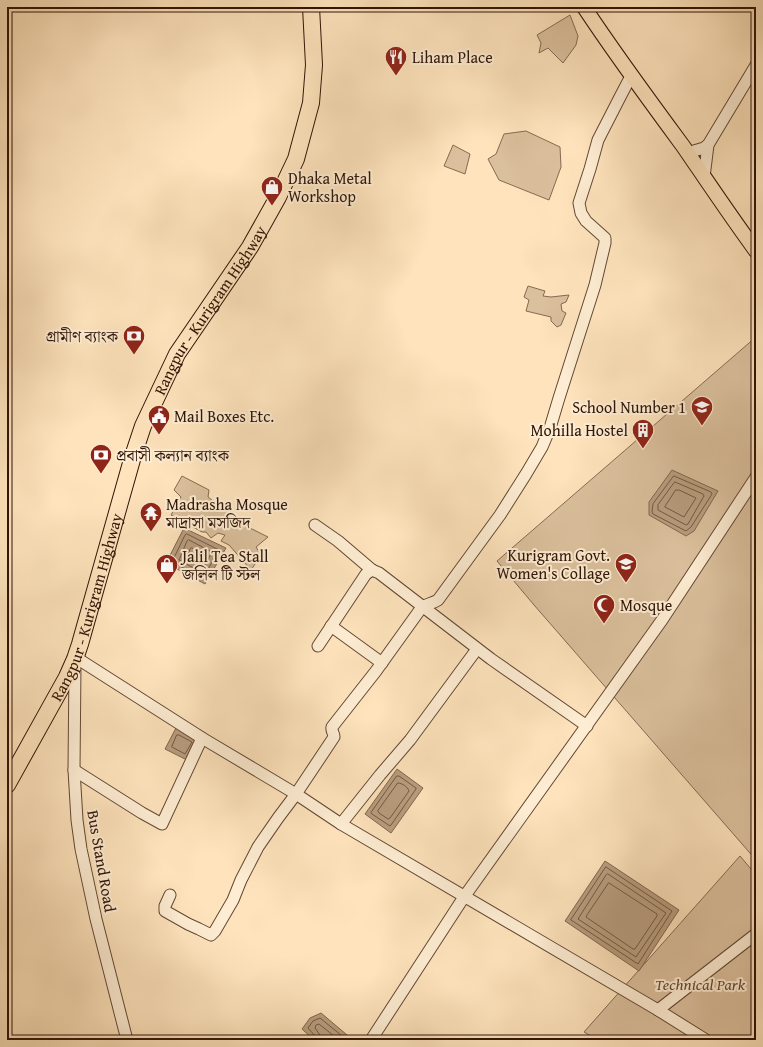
<svg xmlns="http://www.w3.org/2000/svg" width="763" height="1047" viewBox="0 0 763 1047" font-family="'Gentium Book Plus','Noto Serif Bengali',serif">
<style>
.green{fill:#dbc09d;stroke:#856a52}
.water{fill:#b89d7e;stroke:#81664e}
.lines{fill:none;stroke-linecap:round;stroke-linejoin:round}
.shore{stroke:#745842;stroke-width:1}
.minor-casing{stroke:#634834;stroke-width:13}
.major-casing{stroke:#2f1406;stroke-width:16}
.highway-casing{stroke:#2f1406;stroke-width:18}
.minor{stroke:#feedd3;stroke-width:11}
.major{stroke:#fee3bc;stroke-width:14}
.highway{stroke:#fee3bc;stroke-width:16}
.labels{text-anchor:middle;dominant-baseline:central;stroke-width:4;stroke-linejoin:round;paint-order:stroke}
.poi-label{font-size:16px;fill:#2f1406;stroke:#feedd3;text-anchor:start}
.street-label{font-size:16px;fill:#2f1406;stroke:#feedd3}
.park-label{font-size:16px;font-style:italic;fill:#634833;stroke:#feedd3}
</style>
<rect width="100%" height="100%" fill="#fee3bc"/>
<filter id="stains"><feTurbulence type="fractalNoise" baseFrequency=".005" numOctaves="4"/><feColorMatrix values="0 0 0 0 .2 0 0 0 0 .09 0 0 0 0 .02 0 0 0 .5 -.17"/></filter>
<radialGradient id="worn" r=".72"><stop offset=".6" stop-color="#630" stop-opacity="0"/><stop offset="1" stop-color="#630" stop-opacity=".3"/></radialGradient>
<g class="green">
<polygon points="570,15 578,36 576,45 563,63 548,48 539,53 541,43 537,35"/>
<polygon points="526,131 560,147 561,167 549,200 499,180 488,159 496,154 504,134"/>
<polygon points="453,145 470,154 465,174 444,166"/>
<polygon points="528,286 545,291 543,296 551,297 569,295 566,302 561,304 562,311 566,313 561,325 557,327 551,321 551,317 526,311 529,300 524,297"/>
<polygon points="756,337 756,860 534,605 497,561"/>
<polygon points="182,476 209,490 208,497 242,524 268,537 256,547 261,555 251,570 229,545 221,541 225,535 218,533 211,538 206,532 202,532 171,515 181,497 174,490"/>
<polygon points="740,856 756,875 756,1040 598,1040 584,1032"/>
</g>
<g class="water">
<polygon points="672,470 718,491 694,531 686,536 649,515 649,502"/>
<polygon points="184,528 226,548 205,584 166,563"/>
<polygon points="176,728 198,740 187,760 165,749"/>
<polygon points="397,769 423,788 391,833 365,814"/>
<polygon points="605,861 679,910 639,971 565,921"/>
<polygon points="321,1013 353,1040 314,1040 302,1029 310,1018"/>
</g>
<g class="lines">
<g class="shore">
<polygon points="674,476 711,492 712,494 691,527 686,531 653,514 652,512 653,504"/>
<polygon points="675,482 703,494 704,496 688,524 686,525 658,510 658,505"/>
<polygon points="676,490 679,490 696,498 684,517 665,507"/>
<polygon points="187,534 219,550 203,578 172,562 185,535"/>
<polygon points="189,540 212,552 201,572 179,560 187,541"/>
<polygon points="192,548 204,555 204,556 199,563 197,563 187,557 190,549"/>
<polygon points="177,735 179,735 192,742 185,754 172,747"/>
<polygon points="397,776 399,776 416,788 416,789 391,825 390,826 372,814 371,813"/>
<path d="M398 783C402 783 408 787 409 791L390 818 388 819 379 813 378 811Z"/>
<polygon points="606,867 672,911 638,964 571,920"/>
<polygon points="608,874 666,913 636,957 578,919 606,875"/>
<polygon points="609,883 657,914 657,916 635,949 633,949 586,917 587,915"/>
<polyline points="316,1040 315,1036 308,1028 313,1021 320,1018 347,1040"/>
<polyline points="321,1040 320,1035 315,1028 316,1025 319,1024 339,1040"/>
</g>
<g class="minor-casing">
<g id="minor">
<polyline points="687,153 704,148 708,145"/>
<polyline points="704,177 708,145 756,65"/>
<polyline points="315,525 338,541 372,570"/>
<polyline points="331,626 382,663"/>
<polyline points="318,646 366,574 372,570 379,573 491,659 587,726"/>
<polyline points="75,657 202,738 296,794 341,824 658,1010 706,1040"/>
<polyline points="75,665 74,770 77,820 81,849 96,919 127,1040"/>
<polyline points="74,770 142,813 162,824 202,738"/>
<polyline points="341,824 380,775 410,740 477,649"/>
<path d="M170 895 165 906V911L188 924 199 929 211 935 215 931 233 900 241 880 258 847 278 818 296 794 334 737C334 733 331 731 332 727L376 671 422 607C427 604 433 603 438 600L500 515 526 474 542 447 550 428 559 398 595 285 605 243V238L586 221 581 213 579 203 590 169 598 140 619 99 631 76"/>
<polyline points="658,1010 756,934"/>
<polyline points="371,1040 464,897 662,620 756,477"/>
</g>
</g>
<g class="major-casing">
<path id="major" d="M584 7C615 54 649 100 683 146 707 181 731 217 756 251"/>
</g>
<g class="highway-casing">
<g id="highway">
<path id="s1" d="M7 785 67 677 75 659 80 644 133 456 143 426 177 354 250 247 278 197 296 159 311 103 314 65 311 7"/>
</g>
</g>
<use href="#minor" class="minor"/>
<use href="#major" class="major"/>
<use href="#highway" class="highway"/>
</g>
<defs>
<g id="restaurant-pin" transform="scale(1.15)"><path d="M0 17L-7.5 6A9.5 9.5 0 1 1 7.5 6Z" fill="#8f2418" stroke="#feedd3"/><path d="M-5-6h1v4h1v-4h1v4h1v-4h1v5L-1.5 .5V6h-2V.5L-5-1ZM5-6V6H3V1.5H1.5Q1.5-4 5-6Z" fill="#fff"/></g>
<g id="shop-pin" transform="scale(1.15)"><path d="M0 17L-7.5 6A9.5 9.5 0 1 1 7.5 6Z" fill="#8f2418" stroke="#feedd3"/><path d="M-5-2.5h2.3a2.7 3.5 0 0 1 5.4 0H5L5.5 6h-11ZM-1.5-2.5h3a1.5 2.3 0 0 0-3 0Z" fill="#fff"/></g>
<g id="bank-pin" transform="scale(1.15)"><path d="M0 17L-7.5 6A9.5 9.5 0 1 1 7.5 6Z" fill="#8f2418" stroke="#feedd3"/><path d="M-6-4H6V4H-6ZM0-2.3a2.3 2.3 0 1 0 0 4.6a2.3 2.3 0 1 0 0-4.6Z" fill="#fff"/></g>
<g id="school-pin" transform="scale(1.15)"><path d="M0 17L-7.5 6A9.5 9.5 0 1 1 7.5 6Z" fill="#8f2418" stroke="#feedd3"/><path d="M0-5L7-2L0 1L-7-2ZM-4 1L0 2.5L4 1V4Q0 6-4 4Z" fill="#fff"/></g>
<g id="civic-pin" transform="scale(1.15)"><path d="M0 17L-7.5 6A9.5 9.5 0 1 1 7.5 6Z" fill="#8f2418" stroke="#feedd3"/><path d="M-.6-6.5H3V-4.5H.6V-3L4-1V1h2V6H-6V1h2V-1L-.6-3ZM-1.2 2.5V6h2.4V2.5Z" fill="#fff"/></g>
<g id="building-pin" transform="scale(1.15)"><path d="M0 17L-7.5 6A9.5 9.5 0 1 1 7.5 6Z" fill="#8f2418" stroke="#feedd3"/><path d="M-4-6H4V6H1V3H-1V6H-4ZM-2.5-4.3h1.7v1.8h-1.7ZM.8-4.3h1.7v1.8H.8ZM-2.5-1h1.7V.8h-1.7ZM.8-1h1.7V.8H.8Z" fill="#fff"/></g>
<g id="temple-pin" transform="scale(1.15)"><path d="M0 17L-7.5 6A9.5 9.5 0 1 1 7.5 6Z" fill="#8f2418" stroke="#feedd3"/><path d="M0-6L5-2H3V0L6.5 2.5H4V6H1.5V3h-3V6H-4V2.5H-6.5L-3 0V-2H-5Z" fill="#fff"/></g>
<g id="university-pin" transform="scale(1.15)"><path d="M0 17L-7.5 6A9.5 9.5 0 1 1 7.5 6Z" fill="#8f2418" stroke="#feedd3"/><path d="M0-5L7-2L0 1L-7-2ZM-4 1L0 2.5L4 1V4Q0 6-4 4Z" fill="#fff"/></g>
<g id="mosque-pin" transform="scale(1.15)"><path d="M0 17L-7.5 6A9.5 9.5 0 1 1 7.5 6Z" fill="#8f2418" stroke="#feedd3"/><path d="M3.5-4.9A6 6 0 1 0 3.5 4.9A5 5 0 1 1 3.5-4.9Z" fill="#fff"/></g>
</defs>
<g fill-rule="evenodd">
<use href="#restaurant-pin" x="396" y="57"/>
<use href="#shop-pin" x="272" y="187"/>
<use href="#bank-pin" x="134" y="336"/>
<use href="#school-pin" x="702" y="407"/>
<use href="#civic-pin" x="159" y="416"/>
<use href="#building-pin" x="643" y="430"/>
<use href="#bank-pin" x="101" y="455"/>
<use href="#temple-pin" x="151" y="513"/>
<use href="#university-pin" x="626" y="564"/>
<use href="#shop-pin" x="167" y="565"/>
<use href="#mosque-pin" x="604" y="605"/>
</g>
<g class="labels">
<g class="poi-label">
<text x="412" y="57">Liham Place</text>
<text x="288" y="178">Dhaka Metal<tspan x="288" dy="18">Workshop</tspan></text>
<text x="118" y="336" text-anchor="end">গ্রামীণ ব্যাংক</text>
<text x="686" y="407" text-anchor="end">School Number 1</text>
<text x="174" y="416">Mail Boxes Etc.</text>
<text x="628" y="430" text-anchor="end">Mohilla Hostel</text>
<text x="116" y="455">প্রবাসী কল্যান ব্যাংক</text>
<text x="166" y="504">Madrasha Mosque<tspan x="166" dy="18">মাদ্রাসা মসজিদ</tspan></text>
<text x="610" y="555" text-anchor="end">Kurigram Govt.<tspan x="610" dy="18">Women's Collage</tspan></text>
<text x="182" y="556">Jalil Tea Stall<tspan x="182" dy="18">জলিল টি স্টল</tspan></text>
<text x="620" y="605">Mosque</text>
</g>
<g class="street-label">
<text stroke="none"><textPath href="#s1" startOffset="520">Rangpur - Kurigram Highway</textPath></text>
<text stroke="none"><textPath href="#s1" startOffset="196">Rangpur - Kurigram Highway</textPath></text>
<text transform="translate(102 861) rotate(80)">Bus Stand Road</text>
</g>
<g class="park-label">
<text x="700" y="984">Technical Park</text>
</g>
</g>
<rect width="763" height="1047" fill="none" stroke="#fee3bc" stroke-width="24"/>
<rect x="8" y="8" width="747" height="1031" fill="none" stroke="#2f1406" stroke-width="2"/>
<rect x="12" y="12" width="739" height="1023" fill="none" stroke="#2f1406"/>
<rect width="100%" height="100%" filter="url(#stains)"/>
<rect width="100%" height="100%" fill="url(#worn)"/>
</svg>
